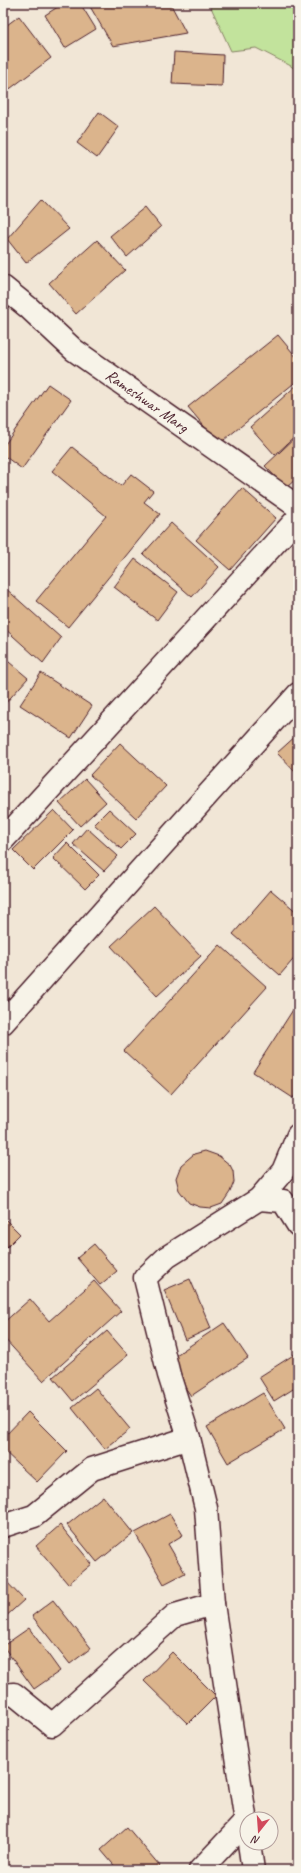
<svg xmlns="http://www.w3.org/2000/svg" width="301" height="1873" viewBox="0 0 301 1873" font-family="Caveat,sans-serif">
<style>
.green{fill:#c2e39c;stroke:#868164}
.building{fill:#dbb48c;stroke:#4a1f2b}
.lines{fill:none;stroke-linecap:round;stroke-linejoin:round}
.street-casing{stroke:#4a1f2b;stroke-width:25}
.street{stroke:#f7f3e8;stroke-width:22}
.labels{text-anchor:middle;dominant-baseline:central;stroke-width:3.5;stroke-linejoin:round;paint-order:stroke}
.street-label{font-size:16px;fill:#4a1f2b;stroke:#f7f3e8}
</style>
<rect width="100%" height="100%" fill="#f1e6d6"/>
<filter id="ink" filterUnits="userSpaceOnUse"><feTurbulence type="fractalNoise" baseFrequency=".025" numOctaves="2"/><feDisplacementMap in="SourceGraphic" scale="8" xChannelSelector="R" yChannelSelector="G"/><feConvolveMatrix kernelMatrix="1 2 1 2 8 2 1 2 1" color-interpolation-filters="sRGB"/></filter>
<g filter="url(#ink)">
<polygon class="green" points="209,3 298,3 298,72 291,66 256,48 231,51"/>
<g class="building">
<polygon points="64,3 80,3 96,29 65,48 45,15"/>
<polygon points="88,3 170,3 186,33 113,46"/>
<polygon points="19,16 51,58 3,94 3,28"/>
<polygon points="174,52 223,55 222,86 172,84"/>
<polygon points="99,112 119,127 97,158 77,143"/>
<polygon points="41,200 69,229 26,263 7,239"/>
<polygon points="145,207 161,227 127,257 110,236"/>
<polygon points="97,240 125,270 76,314 49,283"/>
<polygon points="278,335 298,359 298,380 219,444 188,407"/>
<polygon points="48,384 71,400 22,469 3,455 3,447"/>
<polygon points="298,384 298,434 275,455 250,427"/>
<polygon points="298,435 298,477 286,488 265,466"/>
<polygon points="72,447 121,486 131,474 153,491 144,502 160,514 68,627 36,601 106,516 52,471"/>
<polygon points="242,488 276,518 230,570 196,540"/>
<polygon points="171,523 219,567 192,597 143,554"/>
<polygon points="135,559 178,592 157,620 114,587"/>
<polygon points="3,586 61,638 43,663 3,627"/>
<polygon points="3,657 28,678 3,706"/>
<polygon points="41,673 92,706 71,738 20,705"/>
<polygon points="298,734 298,775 277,753"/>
<polygon points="120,743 166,786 136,818 90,775"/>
<polygon points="85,779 106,802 80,826 59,803"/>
<polygon points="109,809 136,834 121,849 94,824"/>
<polygon points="54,810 73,830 33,870 13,850"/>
<polygon points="87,828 118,856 104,871 73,844"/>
<polygon points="67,843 99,875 85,889 53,858"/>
<polygon points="271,890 298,913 298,954 280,975 233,934"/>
<polygon points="154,906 201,956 157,996 111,946"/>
<polygon points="220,945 267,987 171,1094 124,1051"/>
<polygon points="298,1002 298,1091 293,1098 253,1072"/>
<polygon points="205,1151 219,1156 230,1165 233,1171 234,1182 230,1192 222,1204 211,1208 200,1207 189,1203 179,1190 176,1178 181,1165 194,1154"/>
<polygon points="3,1217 20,1234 3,1251"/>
<polygon points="94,1244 117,1271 100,1285 77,1258"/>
<polygon points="190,1279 211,1328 185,1340 164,1290"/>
<polygon points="94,1281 121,1311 43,1381 3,1337 3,1323 30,1299 49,1321"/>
<polygon points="224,1323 248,1358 191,1396 167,1361"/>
<polygon points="107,1331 128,1355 73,1401 53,1377"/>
<polygon points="298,1352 298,1386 274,1401 259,1377"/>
<polygon points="96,1388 130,1429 105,1449 72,1408"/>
<polygon points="263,1393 285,1429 228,1463 207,1427"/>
<polygon points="28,1412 67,1451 37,1482 3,1450 3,1438"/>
<polygon points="103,1496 133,1533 97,1562 67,1525"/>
<polygon points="170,1514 183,1535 168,1544 185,1573 164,1584 135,1533"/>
<polygon points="60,1525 92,1564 68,1584 36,1546"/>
<polygon points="3,1578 24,1600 3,1619"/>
<polygon points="53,1600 91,1648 70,1664 32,1616"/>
<polygon points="29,1628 60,1671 34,1689 3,1646"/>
<polygon points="172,1652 216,1696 188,1724 144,1681"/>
<polygon points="127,1827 160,1866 156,1870 118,1870 101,1850"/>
</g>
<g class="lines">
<g class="street-casing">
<g id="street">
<path id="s1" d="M3 287 29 308 74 350 298 507"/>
<polyline points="3,840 298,518"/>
<polyline points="3,1023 298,694"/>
<polyline points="259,1199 283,1201 298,1225"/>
<polyline points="189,1438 169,1375 145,1278 167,1257 259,1199 283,1171 298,1135"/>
<polyline points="3,1526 34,1516 92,1469 189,1438 206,1508 213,1604"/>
<polyline points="3,1695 14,1694 52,1725 175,1615 213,1604 247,1829"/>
<polyline points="249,1843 253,1870"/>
<polyline points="200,1870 246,1821"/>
</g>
</g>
<use href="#street" class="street"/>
</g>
</g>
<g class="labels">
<g class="street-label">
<text stroke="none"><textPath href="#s1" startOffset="184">Rameshwar Marg</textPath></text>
</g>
</g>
<rect width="301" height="1873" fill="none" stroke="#f7f3e8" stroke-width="16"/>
<rect x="8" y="8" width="285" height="1857" fill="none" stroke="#4a1f2b" stroke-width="1.5" filter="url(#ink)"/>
<g transform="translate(259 1831) rotate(197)"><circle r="19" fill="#f7f3e8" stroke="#b29e9c"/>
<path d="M0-3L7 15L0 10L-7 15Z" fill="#d1495b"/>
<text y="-6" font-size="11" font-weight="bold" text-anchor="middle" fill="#4a1f2b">N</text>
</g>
</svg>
